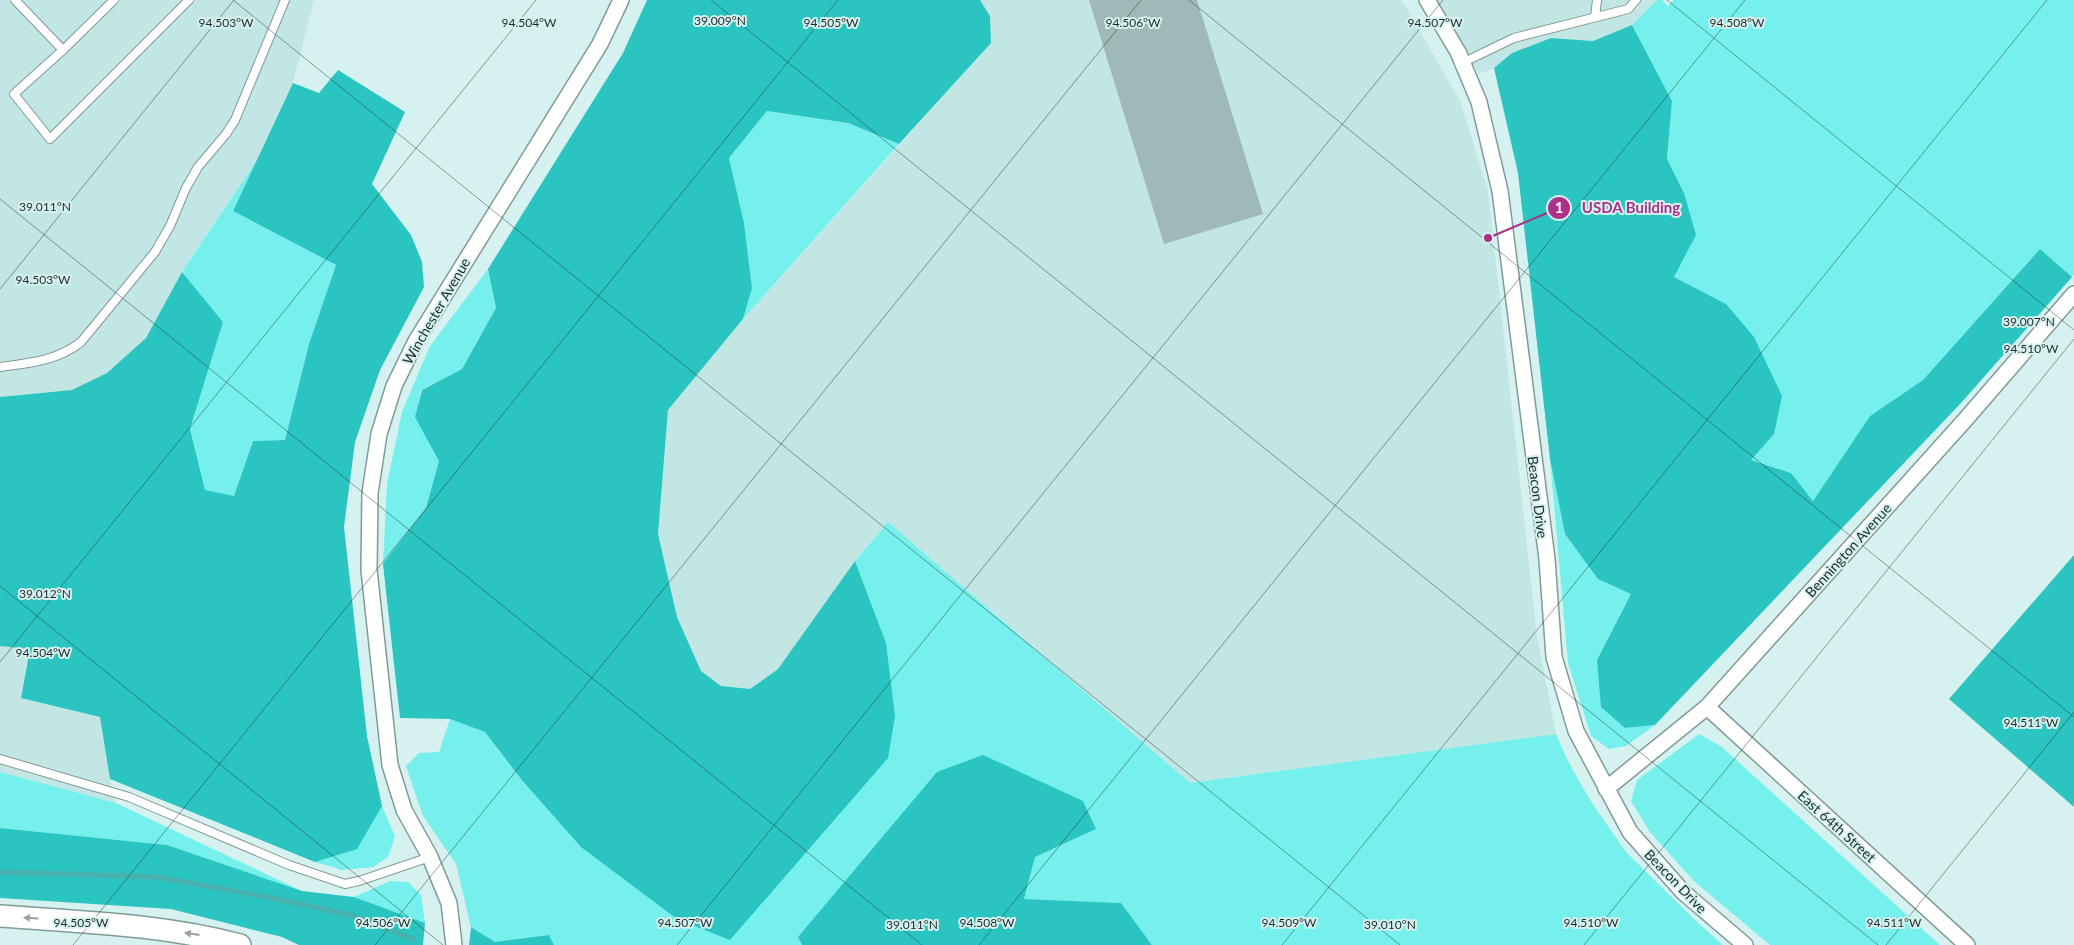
<svg xmlns="http://www.w3.org/2000/svg" width="2074" height="945" viewBox="0 0 2074 945" font-family="Lato,sans-serif">
<style>
.built{fill:#c1e6e4}
.green{fill:#76f0ec}
.forest{fill:#2ac4c1}
.lines{fill:none;stroke-linecap:round;stroke-linejoin:round}
.stream{stroke:#47b1ae;stroke-width:5.5}
.building{fill:#9eb9b7}
.lane-casing{stroke:#809a99;stroke-width:10}
.street-casing{stroke:#809a99;stroke-width:18}
.secondary-casing{stroke:#809a99;stroke-width:24}
.lane{stroke:#fff;stroke-width:8}
.street{stroke:#fff;stroke-width:15}
.secondary{stroke:#fff;stroke-width:21}
.oneway{fill:#9a9f9f}
.ticks{fill:none;stroke:#1f2a29;stroke-width:1;stroke-opacity:0.45}
.labels{text-anchor:middle;dominant-baseline:central;stroke-width:4;stroke-linejoin:round;paint-order:stroke}
.street-label{font-size:14px;fill:#1f2a29;stroke:#d6f2f0}
.ticks-label{font-size:12px;text-anchor:middle;fill:#1f2a29;stroke:#d6f2f0;stroke-width:4;stroke-linejoin:round;paint-order:stroke}
.leader{fill:none;stroke:#aa3186;stroke-width:2}
.callout-dot{fill:#aa3186;stroke:#d6f2f0;stroke-width:2}
.mark-label{font-size:15px;text-anchor:middle;font-weight:bold;fill:#fff}
.callout-label{font-size:15px;text-anchor:middle;font-weight:bold;fill:#aa3186;stroke:#d6f2f0;stroke-width:4;stroke-linejoin:round;paint-order:stroke}
</style>
<rect width="100%" height="100%" fill="#d6f2f0"/>
<g class="built">
<polygon points="0,0 314,0 293,83 257,160 182,272 146,338 107,373 72,390 0,397"/>
<polygon points="980,0 1401,0 1409,12 1461,103 1488,191 1537,637 1556,734 1190,783 888,522 855,561 778,669 750,689 721,686 701,671 677,617 658,534 668,410 743,319 991,43 990,16"/>
<polygon points="1434,0 1657,0 1632,25 1593,41 1551,38 1512,53 1494,68 1479,74"/>
<polygon points="0,646 30,649 21,698 100,717 110,779 116,803 0,772"/>
</g>
<g class="green">
<polygon points="1657,0 1662,0 1668,6 1674,0 2074,0 2074,274 2072,277 2040,249 1923,380 1870,416 1813,501 1791,473 1751,460 1774,433 1726,304 1674,277 1684,193 1667,159 1672,101 1632,25"/>
<polygon points="767,111 848,123 899,144 743,319 752,288 744,223 729,158"/>
<polygon points="257,160 233,211 336,265 309,344 285,440 253,441 234,496 205,491 190,429 223,322 182,272"/>
<polygon points="488,269 496,308 462,369 421,390 416,417 439,461 426,508 383,564 387,484 402,412 430,346"/>
<polygon points="1550,459 1565,534 1598,578 1631,594 1597,660 1625,728 1655,725 1626,746 1609,749 1591,736 1568,663"/>
<polygon points="888,522 1190,783 1556,734 1567,759 1590,800 1626,852 1695,920 1723,945 1152,945 1121,903 1024,899 1035,857 1096,829 798,937 802,945 554,945 549,935 495,942 471,927 456,864 423,816 406,766 419,753 439,752 450,719 485,732 521,779 886,643 855,561"/>
<polygon points="1699,734 1722,747 1940,945 1770,945 1695,882 1650,832 1631,801 1637,780"/>
<polygon points="0,772 116,803 302,891 167,845 0,828"/>
<polygon points="382,806 395,836 388,857 373,867 342,870 315,862 357,848"/>
<polygon points="390,881 408,882 421,895 425,923 354,897"/>
</g>
<g class="forest">
<polygon points="647,0 980,0 990,16 991,43 899,144 848,123 767,111 729,158 744,223 752,288 743,319 668,410 658,534 677,617 701,671 721,686 750,689 778,669 855,561 886,643 895,716 888,758 730,940 677,919 581,847 521,779 485,732 450,719 400,718 383,564 426,508 439,461 415,417 422,390 462,369 496,308 488,269 623,53"/>
<polygon points="1632,25 1672,101 1667,159 1684,193 1696,235 1674,277 1726,304 1754,337 1782,396 1774,434 1751,460 1791,473 1813,501 1870,416 1923,380 2040,249 2072,277 1961,403 1655,725 1625,728 1601,707 1597,660 1631,594 1598,579 1565,534 1550,459 1518,173 1494,68 1512,53 1551,38 1593,41"/>
<polygon points="338,70 405,112 372,184 411,235 422,262 424,287 380,370 355,442 344,527 367,736 382,806 357,849 315,862 110,779 100,717 21,698 30,649 0,646 0,397 72,390 107,373 146,338 182,272 223,322 190,429 205,490 234,496 253,441 285,440 309,344 336,265 233,211 293,83 319,93"/>
<polygon points="2074,555 2074,807 1949,699"/>
<polygon points="983,755 1083,801 1096,829 1035,857 1024,899 1121,903 1152,945 802,945 798,937 937,772"/>
<polygon points="0,828 167,845 302,891 354,897 425,923 423,945 299,945 282,937 171,909 0,898"/>
<polygon points="471,927 495,942 549,935 554,945 469,945"/>
</g>
<g class="lines">
<polyline class="stream" points="0,872 157,877 267,897 354,916 413,939"/>
</g>
<polygon class="building" points="1089,0 1197,0 1263,214 1164,244"/>
<g class="lines">
<g class="lane-casing">
<g id="lane">
<polyline points="15,0 63,50 14,94 50,139 189,0"/>
<polyline points="1595,17 1597,0"/>
<polyline points="63,50 114,0"/>
<polyline points="1462,63 1514,38 1628,9 1636,0"/>
<path d="M0 367C29 363 57 361 81 342L155 252 170 226 186 188 198 167 226 134 235 120 285 0"/>
<polyline points="0,759 129,797 289,865 345,884 359,881 430,857"/>
</g>
</g>
<g class="street-casing">
<g id="street">
<polyline points="1427,0 1458,52 1479,102 1500,191 1547,559 1554,657 1576,731 1630,832 1683,892 1745,945"/>
<polyline points="1707,707 1967,945"/>
<polyline points="1606,789 1707,707 1965,420 2074,294"/>
<polyline points="454,945 449,903 430,857 404,810 390,765 369,570 370,493 379,434 394,386 416,341 600,44 621,0"/>
</g>
</g>
<g class="secondary-casing">
<path id="secondary" d="M0 916C80 922 162 924 240 945"/>
</g>
<use href="#lane" class="lane"/>
<use href="#street" class="street"/>
<use href="#secondary" class="secondary"/>
</g>
<defs><path id="oneway-solid" d="M-6-.8H1V-3.2L6.5 0L1 3.2V.8H-6Z" transform="scale(1.25)"/></defs>
<g class="oneway">
<use href="#oneway-solid" transform="translate(31 918) rotate(-176)"/>
<use href="#oneway-solid" transform="translate(192 934) rotate(-172)"/>
</g>
<path class="ticks" d="M233 0 1400 945M711 0 1878 945M1189 0 2074 717M1667 0 2074 330M0 199 922 945M0 289 234 0M0 586 443 945M0 662 536 0M73 945 838 0M375 945 1141 0M677 945 1443 0M979 945 1745 0M1282 945 2047 0M1584 945 2074 339M1886 945 2074 712"/>
<g class="labels">
<g class="street-label">
<text transform="translate(436 311) rotate(-60)">Winchester Avenue</text>
<text transform="translate(1538 497) rotate(83)">Beacon Drive</text>
<text transform="translate(1848 550) rotate(-48)">Bennington Avenue</text>
<text transform="translate(1837 826) rotate(42)">East 64th Street</text>
<text transform="translate(1676 881) rotate(46)">Beacon Drive</text>
</g>
</g>
<g class="ticks-label">
<text x="720" y="25">39.009°N</text>
<text x="226" y="27">94.503°W</text>
<text x="529" y="27">94.504°W</text>
<text x="831" y="27">94.505°W</text>
<text x="1133" y="27">94.506°W</text>
<text x="1435" y="27">94.507°W</text>
<text x="1737" y="27">94.508°W</text>
<text x="45" y="211">39.011°N</text>
<text x="43" y="284">94.503°W</text>
<text x="2029" y="326">39.007°N</text>
<text x="2031" y="353">94.510°W</text>
<text x="45" y="598">39.012°N</text>
<text x="43" y="657">94.504°W</text>
<text x="2031" y="727">94.511°W</text>
<text x="81" y="927">94.505°W</text>
<text x="383" y="927">94.506°W</text>
<text x="685" y="927">94.507°W</text>
<text x="987" y="927">94.508°W</text>
<text x="1289" y="927">94.509°W</text>
<text x="1591" y="927">94.510°W</text>
<text x="1894" y="927">94.511°W</text>
<text x="912" y="929">39.011°N</text>
<text x="1390" y="929">39.010°N</text>
</g>
<path class="leader" d="M1488 238L1559 208"/>
<g class="callout-dot">
<circle cx="1488" cy="238" r="5"/>
<circle cx="1559" cy="208" r="12"/>
</g>
<g class="mark-label">
<text x="1559" y="213">1</text>
</g>
<g class="callout-label">
<text x="1631" y="213">USDA Building</text>
</g>
</svg>
